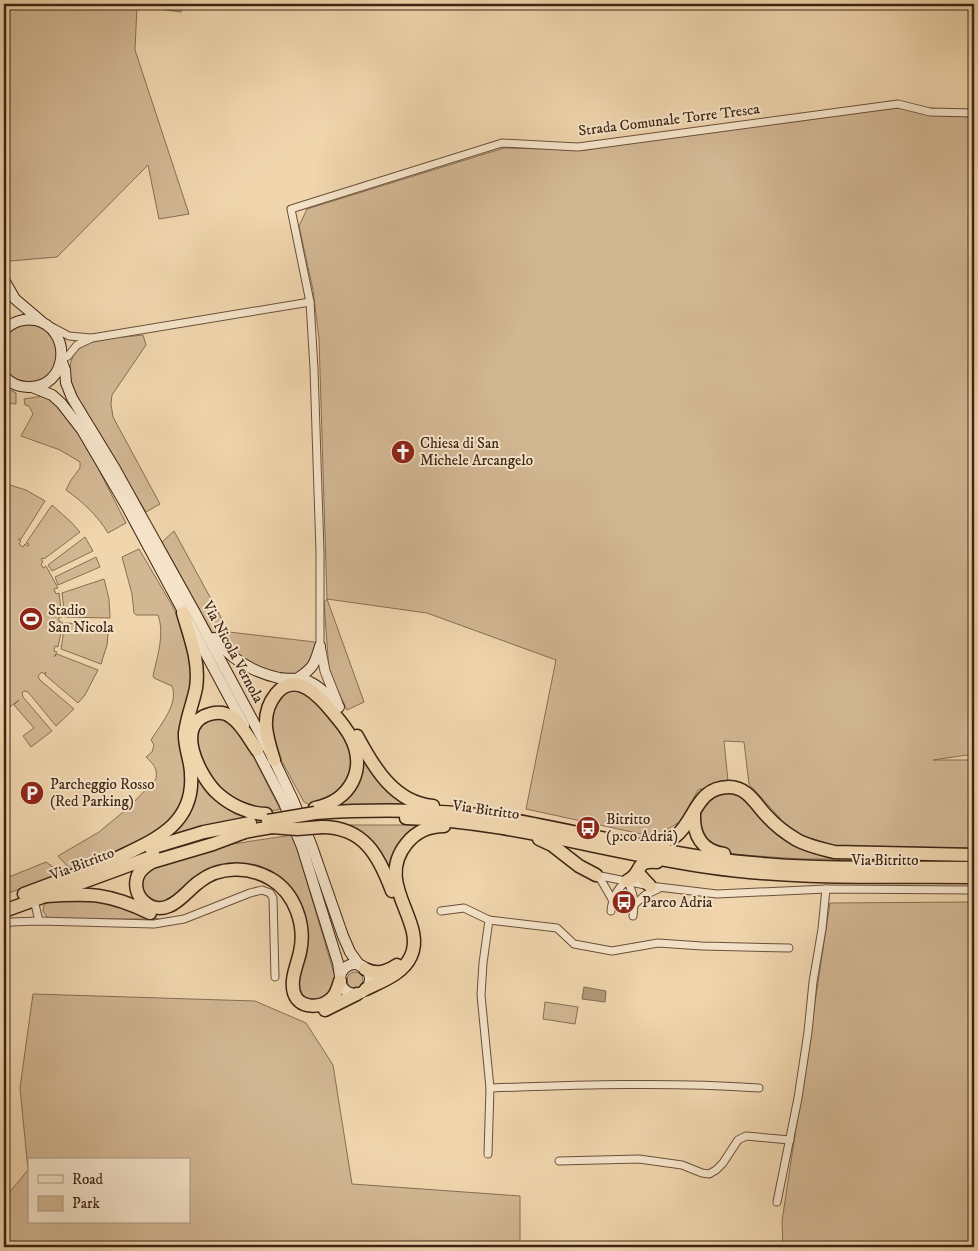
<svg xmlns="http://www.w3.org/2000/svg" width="978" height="1251" viewBox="0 0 978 1251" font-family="'IM FELL DW Pica',serif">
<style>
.green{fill:#d2b793;stroke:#886e53;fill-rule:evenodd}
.water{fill:#b39979;stroke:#846a50}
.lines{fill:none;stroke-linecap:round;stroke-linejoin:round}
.minor-casing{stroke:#6a503a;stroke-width:9}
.tertiary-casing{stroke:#6a503a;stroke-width:11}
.secondary-casing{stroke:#3e2413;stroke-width:12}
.trunk-casing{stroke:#3e2413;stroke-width:15}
.minor{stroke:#f5e4ca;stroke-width:7}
.tertiary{stroke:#f5e4ca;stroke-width:9}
.secondary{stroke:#f5e4ca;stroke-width:10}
.trunk{stroke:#f0d5ad;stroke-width:12}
.trunk-bridge-casing{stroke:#3e2413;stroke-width:15;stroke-linecap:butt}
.trunk-bridge{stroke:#f0d5ad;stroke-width:12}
.labels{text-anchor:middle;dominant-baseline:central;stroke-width:4;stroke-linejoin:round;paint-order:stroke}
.street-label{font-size:15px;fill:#3e2413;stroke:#f5e4ca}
.poi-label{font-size:15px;fill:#3e2413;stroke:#f5e4ca;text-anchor:start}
</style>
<rect width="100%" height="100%" fill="#f0d5ad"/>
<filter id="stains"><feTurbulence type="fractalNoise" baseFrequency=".004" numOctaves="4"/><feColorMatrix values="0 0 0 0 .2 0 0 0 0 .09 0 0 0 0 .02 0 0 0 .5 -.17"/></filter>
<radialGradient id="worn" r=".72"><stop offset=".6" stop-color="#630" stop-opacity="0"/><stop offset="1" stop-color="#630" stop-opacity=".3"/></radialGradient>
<g class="green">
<polygon points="4,4 183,4 181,12 137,6 135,50 189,214 159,219 148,165 57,257 10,261 4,248"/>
<polygon points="883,106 974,118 974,754 933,760 972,760 974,778 974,848 837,846 797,834 783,827 780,818 749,784 744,742 724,741 728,781 698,790 681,821 655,837 526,809 556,660 427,613 327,599 364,702 347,710 329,671 324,602 327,599 319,338 313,290 299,226 307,209 504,148 586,150 770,121"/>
<path d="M33 323C46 329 64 344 59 361 58 365 52 370 50 374 40 387 15 386 6 372 2 367 4 359 4 353 4 348 3 342 4 338 6 326 24 324 33 323Z"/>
<path d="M143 335 146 345 112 395 111 404 113 417 160 504 146 512 74 392C56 335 103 340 143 335Z"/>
<polygon points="4,386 16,393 16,404 4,403"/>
<path d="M43 396 56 404 65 414 80 436 98 468 126 523 108 533C97 515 83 502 66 490L71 480 80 468V462L60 450 21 436 33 414 29 406 25 405 24 399Z"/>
<polygon points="10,485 26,490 45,501 21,539 18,539 21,541 19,544 23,547 25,544 28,546 29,544 26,543 52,505 71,522 80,532 44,559 43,558 41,559 43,562 41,564 43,568 46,566 58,588 54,589 56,594 59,593 62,617 59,617 59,621 63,623 58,647 55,646 54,651 57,652 54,657 57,654 98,670 85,695 78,703 45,675 46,672 44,674 42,672 38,676 40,680 74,709 56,726 28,692 24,691 22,693 23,697 52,731 31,747 23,736 34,728 14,705 19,700 7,709 6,707 4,708 4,510"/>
<polygon points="174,531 229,632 315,642 315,653 312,663 294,675 267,673 253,668 213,634 162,542"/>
<polygon points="85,537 93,551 52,571 48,565"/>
<path d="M139 549 173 607 183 628 187 647 191 668 188 796 170 829 79 870 69 868 58 856 99 832 128 808 156 779C158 768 153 764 146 757L152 752 154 745 151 740C160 725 179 704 172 686L154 678 153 676C157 657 165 634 158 615H136L134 613 132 594 122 557Z"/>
<polygon points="96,557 100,567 58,585 55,577"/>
<polygon points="104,579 109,599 110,618 65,617 62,593"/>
<polygon points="65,623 109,625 107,645 101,664 61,649"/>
<polygon points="297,691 313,696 346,736 354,771 336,797 310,805 304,802 273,745 271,718 279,697 288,692"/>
<polygon points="225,718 240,731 280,809 262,814 220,795 196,755 197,727 203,721"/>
<polygon points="360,755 412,805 333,806"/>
<polygon points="196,774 251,816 166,837"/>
<path d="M726 791C753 799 753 814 773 830 792 847 815 853 840 859H799L717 853 697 838 699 802Z"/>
<polygon points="345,825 416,825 418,826 393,869 387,871"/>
<path d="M293 835 336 980 328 997 314 1001 298 995 294 901 240 867 160 906 139 890 143 871C184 849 246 842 293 835Z"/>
<polygon points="46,862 53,867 54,873 52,876 4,895 4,879"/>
<polygon points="86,896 159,919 57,919 47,917 43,911 44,905 46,903"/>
<polygon points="974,902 974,1247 783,1247 782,1221 830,903"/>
<circle cx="355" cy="980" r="8"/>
<path d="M33 994 255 1001 306 1023 333 1065 352 1184 520 1196V1247H4V1199L28 1170 20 1088ZM29 1160H189V1222H29Z"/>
<polygon points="545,1002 578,1007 575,1024 543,1019"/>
</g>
<polygon class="water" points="584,987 606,991 605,1002 582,999"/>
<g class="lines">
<g class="minor-casing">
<g id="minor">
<polyline points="52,327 69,336 91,338"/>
<polyline points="62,359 68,356 77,345 92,338 310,302"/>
<polyline points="320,646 320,552 314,369 310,302 291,209 502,143 578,147 898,104 930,112 974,113"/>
<polyline points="596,875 650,886 717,894 826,889 974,890"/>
<polyline points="596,875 601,880 612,899"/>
<path d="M627 881C634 893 635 902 633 916"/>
<polyline points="612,899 635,904"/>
<polyline points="34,900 39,921"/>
<polyline points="635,904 645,895 658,889"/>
<path d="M441 911 464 908 489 920 483 963 481 995 490 1088C580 1085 669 1082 759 1088"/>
<path d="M611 911C612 899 616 889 627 881"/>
<polyline points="489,920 557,928 574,944 612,951 658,943 702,946 789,948"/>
<polyline points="4,925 11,922 39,921 154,924 184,919 250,893 262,890 270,893 273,898 275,977"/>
<polyline points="488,1154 490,1088"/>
<polyline points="559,1161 639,1159 682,1165 702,1173 709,1174 716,1170 723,1163 738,1140 746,1136 790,1140"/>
<polyline points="777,1202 798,1098 808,1032 813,982 822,929 826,889"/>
</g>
</g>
<g class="tertiary-casing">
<polyline id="tertiary" points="320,646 325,671 338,704"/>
</g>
<g class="secondary-casing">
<g id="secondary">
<polyline points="4,280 15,299 41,321"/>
<polyline points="4,307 4,310"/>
<path d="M4 331C11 322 24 318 35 320 74 329 68 389 28 387 18 387 10 383 4 376"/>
<polyline points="62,362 65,370 66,383 72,398 114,467 194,611 274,760 293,800 311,844 343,936 350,952 360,966"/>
<polyline points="32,387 52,395 61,403 82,430 127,507 244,725"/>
<path d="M214 638C231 659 252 672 279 678 290 680 300 677 310 682 321 687 331 698 339 707"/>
<path d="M298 678C314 668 315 663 320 646"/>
<polyline points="254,745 284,803 302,847 338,963 340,976"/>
<circle cx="355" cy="979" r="15"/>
</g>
</g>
<g class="trunk-casing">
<g id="trunk">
<path d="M357 736C373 766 394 803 433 806"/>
<path d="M257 750C249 739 242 724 231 717 225 712 218 712 210 714 173 724 199 774 215 791 228 804 248 814 266 814"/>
<path d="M274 760C267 738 259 715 276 694 296 669 321 698 334 714 340 721 346 728 350 736 368 769 350 801 315 808"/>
<path d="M315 813C378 809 439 809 501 818 571 830 639 848 709 858 796 871 886 867 974 868"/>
<path d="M694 814C693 835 702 851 724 854"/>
<path d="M406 818C509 821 607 853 708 867 795 880 884 876 972 877"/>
<path d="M322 827C364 827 379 856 392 891"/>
<path d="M245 832 213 844 152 862C145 866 139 870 137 878 132 897 151 914 169 906 181 901 189 889 199 882 219 866 249 866 271 879 295 893 306 925 300 952 297 966 290 979 294 993 299 1009 321 1009 332 998 337 993 338 987 340 981"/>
<polyline points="238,833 272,827"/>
<polyline points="539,839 552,845 579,866 596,875"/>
<path d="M646 841C699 850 684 787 729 787 748 787 756 805 767 816 775 825 787 834 797 840 808 846 822 849 834 852L974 855"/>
<polyline points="151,848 204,832 250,823"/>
<path d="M109 862C149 842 195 828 191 774 191 760 184 747 185 733 187 717 193 703 196 688 200 662 190 637 183 613"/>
<polyline points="638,873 650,886"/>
<path d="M627 881C644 873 633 860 657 862"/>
<polyline points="24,894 116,860"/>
<path d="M46 896C90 893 108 893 150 913"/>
<polyline points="4,911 154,856"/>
<path d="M365 969C377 975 386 972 397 965"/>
<path d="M366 989C382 981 403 974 411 956 427 921 373 884 407 843 416 832 429 826 444 826"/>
<polyline points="325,1010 357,994"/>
</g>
</g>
<use href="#minor" class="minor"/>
<use href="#tertiary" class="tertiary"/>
<use href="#secondary" class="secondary"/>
<use href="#trunk" class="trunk"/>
<g class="trunk-bridge-casing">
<g id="trunk-bridge">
<polyline points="268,821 315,813"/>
<polyline points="272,827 297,829 322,827"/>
</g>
</g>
<use href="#trunk-bridge" class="trunk-bridge"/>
</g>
<defs>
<g id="church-disc" transform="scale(1.25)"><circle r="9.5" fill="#8f2418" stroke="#f5e4ca"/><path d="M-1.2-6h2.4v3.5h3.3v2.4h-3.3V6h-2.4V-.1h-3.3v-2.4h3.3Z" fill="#fff"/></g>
<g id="stadium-disc" transform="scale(1.25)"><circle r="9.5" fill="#8f2418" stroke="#f5e4ca"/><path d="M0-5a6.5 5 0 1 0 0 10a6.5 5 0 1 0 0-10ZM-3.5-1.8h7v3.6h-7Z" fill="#fff"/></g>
<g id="parking-disc" transform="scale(1.25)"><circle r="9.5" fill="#8f2418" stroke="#f5e4ca"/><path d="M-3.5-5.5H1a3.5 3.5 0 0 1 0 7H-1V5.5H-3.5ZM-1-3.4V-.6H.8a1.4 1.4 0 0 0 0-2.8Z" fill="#fff"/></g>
<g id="bus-disc" transform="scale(1.25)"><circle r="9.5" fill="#8f2418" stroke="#f5e4ca"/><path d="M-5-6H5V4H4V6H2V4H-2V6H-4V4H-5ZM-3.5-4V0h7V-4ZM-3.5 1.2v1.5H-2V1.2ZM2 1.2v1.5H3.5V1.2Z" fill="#fff"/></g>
</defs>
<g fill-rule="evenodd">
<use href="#church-disc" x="403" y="452"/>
<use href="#stadium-disc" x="31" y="619"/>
<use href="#parking-disc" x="32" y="793"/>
<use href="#bus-disc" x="588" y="828"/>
<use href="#bus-disc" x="624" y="902"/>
</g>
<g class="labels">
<g class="street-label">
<text transform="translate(669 120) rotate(-7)">Strada Comunale Torre Tresca</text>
<text transform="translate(233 652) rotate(62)">Via Nicola Vernola</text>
<text transform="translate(486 810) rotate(8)">Via Bitritto</text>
<text x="885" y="860">Via Bitritto</text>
<text transform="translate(82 864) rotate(-21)">Via Bitritto</text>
</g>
<g class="poi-label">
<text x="420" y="443">Chiesa di San<tspan x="420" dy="17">Michele Arcangelo</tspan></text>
<text x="48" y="610">Stadio<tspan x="48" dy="17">San Nicola</tspan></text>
<text x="50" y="784">Parcheggio Rosso<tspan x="50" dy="17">(Red Parking)</tspan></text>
<text x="606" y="819">Bitritto<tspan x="606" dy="17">(p.co Adria)</tspan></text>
<text x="642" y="902">Parco Adria</text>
</g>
</g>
<rect width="978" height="1251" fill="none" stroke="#f0d5ad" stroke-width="20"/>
<rect x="5" y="5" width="968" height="1241" fill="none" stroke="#3e2413" stroke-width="2.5"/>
<rect x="10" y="10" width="958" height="1231" fill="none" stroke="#3e2413"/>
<rect x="28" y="1158" width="162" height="65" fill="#f5e4ca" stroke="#ac9781"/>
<rect x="38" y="1175" width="25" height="8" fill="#f5e4ca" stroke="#ac9781"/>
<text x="72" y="1184" font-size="15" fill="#3e2413">Road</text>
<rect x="38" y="1196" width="25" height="15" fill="#d2b793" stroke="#ac9781"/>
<text x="72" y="1208" font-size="15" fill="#3e2413">Park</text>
<rect width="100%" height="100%" filter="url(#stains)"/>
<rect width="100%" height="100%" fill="url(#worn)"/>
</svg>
